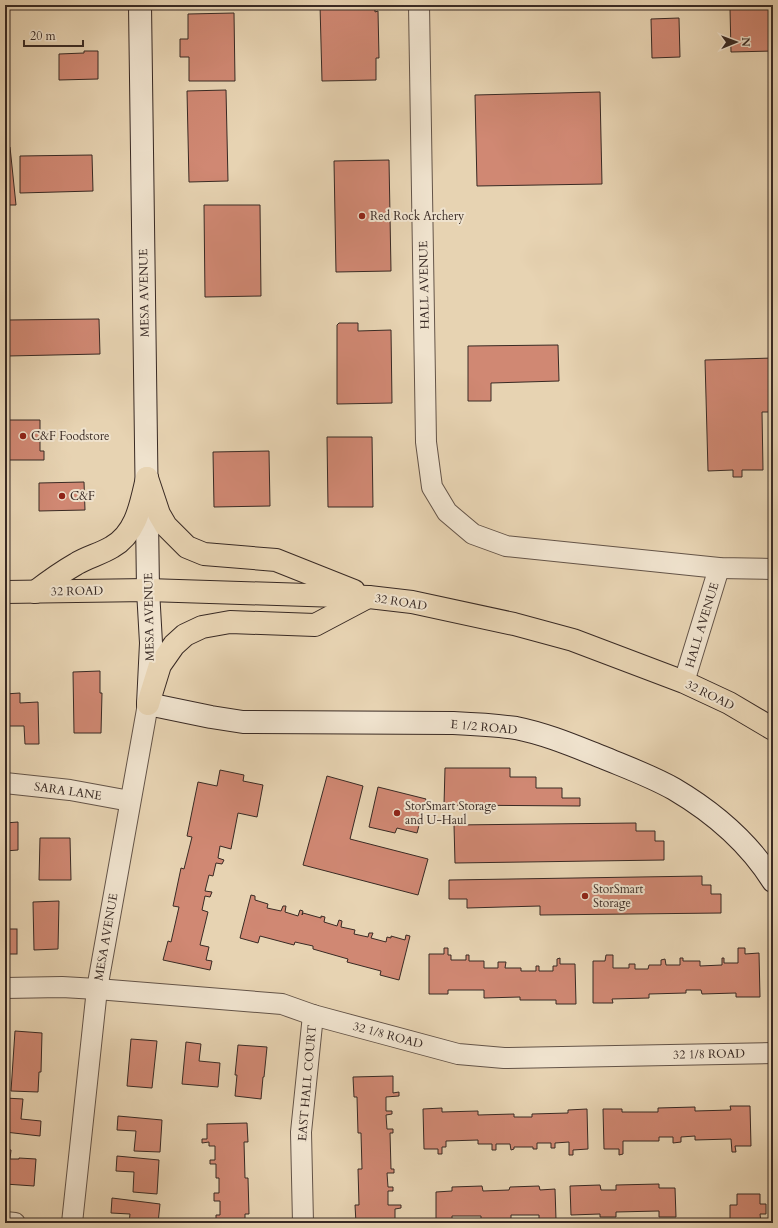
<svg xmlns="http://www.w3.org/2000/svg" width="778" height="1228" viewBox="0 0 778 1228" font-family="Cardo,serif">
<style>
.building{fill:#d08873;stroke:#392a24}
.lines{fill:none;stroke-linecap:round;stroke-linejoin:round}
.street-casing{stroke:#645448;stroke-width:22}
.secondary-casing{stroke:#392a24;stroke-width:24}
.primary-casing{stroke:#392a24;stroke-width:24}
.street{stroke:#efe2cd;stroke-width:20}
.secondary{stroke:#efe2cd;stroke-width:22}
.primary{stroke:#e7d3b2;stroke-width:22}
.poi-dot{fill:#8f2418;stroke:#efe2cd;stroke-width:1.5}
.labels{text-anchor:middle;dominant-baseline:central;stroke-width:4;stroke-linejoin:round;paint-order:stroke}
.poi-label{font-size:12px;fill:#392a24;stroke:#efe2cd;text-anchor:start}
.street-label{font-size:12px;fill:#392a24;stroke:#efe2cd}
</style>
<rect width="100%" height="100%" fill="#e7d3b2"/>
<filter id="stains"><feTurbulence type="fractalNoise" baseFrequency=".005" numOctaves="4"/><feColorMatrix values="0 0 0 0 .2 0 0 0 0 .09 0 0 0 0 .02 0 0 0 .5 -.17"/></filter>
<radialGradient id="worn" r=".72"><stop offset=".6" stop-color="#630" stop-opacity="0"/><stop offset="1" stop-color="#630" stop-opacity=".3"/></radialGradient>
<g class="building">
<polygon points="320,5 375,5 375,12 378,11 379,58 376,58 376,80 322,81"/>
<polygon points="773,8 773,51 731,52 730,9"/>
<polygon points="234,13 235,81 189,81 189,57 180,57 180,39 188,39 188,14"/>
<polygon points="679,18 680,57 652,58 651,19"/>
<polygon points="84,51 98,51 98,79 59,80 59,54 84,53"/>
<polygon points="226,90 228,181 189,182 187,91"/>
<polygon points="600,92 602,184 477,186 475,95"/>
<polygon points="5,147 10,147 16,205 5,205"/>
<polygon points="92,155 93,191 20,193 20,156"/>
<polygon points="389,160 391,271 336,272 334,161"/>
<polygon points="204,205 260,205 261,296 205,297"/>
<polygon points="99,319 100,354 8,356 8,320"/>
<polygon points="339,323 358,323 358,331 391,330 392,403 337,404 337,325"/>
<polygon points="558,345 559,381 491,383 491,401 468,401 468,346"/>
<polygon points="773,358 773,412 762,412 763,470 742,470 742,477 733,477 733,470 708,471 705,360"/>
<polygon points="5,420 40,420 40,451 44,451 44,460 5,460"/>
<polygon points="327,437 372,437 373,507 328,507"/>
<polygon points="269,451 270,506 214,507 213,452"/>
<polygon points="84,482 85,510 39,511 39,483"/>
<polygon points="100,671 100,693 102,693 101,733 74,733 73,672"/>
<polygon points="20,693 20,703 38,702 39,744 25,744 24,726 5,726 5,694"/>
<polygon points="445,768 510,768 510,777 536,777 536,788 562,788 562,798 580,798 580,806 444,805"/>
<polygon points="220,770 244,775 243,781 263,785 257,817 238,813 231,849 220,846 218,858 224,860 222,864 216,863 213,876 209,875 205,891 212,892 210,897 205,896 202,910 208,912 200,945 209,947 206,960 212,961 210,970 163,960 168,941 171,942 179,907 173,906 181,868 184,869 192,837 187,836 198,782 217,786"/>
<polygon points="327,776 363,786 350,839 428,859 418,895 303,865"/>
<polygon points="378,787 426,799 417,833 397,828 395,833 369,827"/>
<polygon points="18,822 18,850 5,851 5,823"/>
<polygon points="636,823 636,831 655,831 655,841 664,841 664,860 455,863 454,825"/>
<polygon points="40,838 70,838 71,880 39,880"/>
<polygon points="702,876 702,885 711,885 711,894 721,894 721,913 540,915 540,906 467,908 467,899 449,899 449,880"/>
<polygon points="251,895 255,896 255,900 268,904 267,908 281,911 283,906 286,906 285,912 298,916 300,910 303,911 302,915 303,913 321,918 321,916 325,917 324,922 337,926 339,920 342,921 341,927 355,930 354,934 368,937 369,933 373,933 371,938 386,942 387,937 391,938 391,936 405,940 406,935 410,936 399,980 380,975 381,971 347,962 348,959 313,949 313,946 295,942 294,945 260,936 258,943 240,938"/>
<polygon points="59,901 58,949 34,950 33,902"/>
<rect x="5" y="929" width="12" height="25"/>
<polygon points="444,948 448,948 448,955 451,955 451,960 466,960 466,955 469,955 469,961 484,961 484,968 498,968 498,962 506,962 505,968 521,968 521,971 536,971 536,966 539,966 539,971 553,971 553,966 557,966 557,959 560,958 560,964 575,964 576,1004 556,1004 556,1000 520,1000 520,997 484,998 484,990 448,990 448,994 429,994 429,954 444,954"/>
<polygon points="738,948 745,948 745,954 759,953 760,997 736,997 736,993 702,994 701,990 686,990 686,993 649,994 649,998 612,999 613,1003 593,1003 593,961 605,961 606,955 613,955 613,968 629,968 629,964 635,964 635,969 648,969 649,965 661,965 661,960 665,959 666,965 680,965 680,958 683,958 683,961 700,961 700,966 722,965 722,958 724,958 724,963 738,963"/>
<polygon points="15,1031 42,1033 41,1072 39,1072 38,1092 11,1091"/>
<polygon points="131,1039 157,1041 152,1088 127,1086"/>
<polygon points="186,1042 201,1044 199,1061 220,1063 218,1087 182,1084"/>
<polygon points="238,1045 267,1047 264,1077 263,1077 261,1099 235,1096 237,1075 235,1075"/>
<polygon points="393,1076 393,1093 399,1092 399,1096 386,1097 386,1111 392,1111 392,1114 386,1115 387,1129 393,1129 393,1133 390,1133 391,1169 394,1169 394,1173 387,1173 388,1187 393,1187 393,1191 388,1191 388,1205 401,1205 401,1208 395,1209 395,1223 356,1223 355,1205 359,1205 358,1169 362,1169 361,1133 358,1133 357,1097 354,1097 353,1077"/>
<polygon points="5,1098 23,1099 21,1119 41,1121 40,1136 5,1132"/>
<polygon points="730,1106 750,1106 751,1146 735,1146 736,1152 732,1152 731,1139 695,1140 695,1136 681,1137 681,1142 673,1143 673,1137 659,1137 659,1141 623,1141 623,1154 619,1155 619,1149 604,1149 603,1109 622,1109 622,1112 658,1112 658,1108 695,1107 695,1111 731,1110"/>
<polygon points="442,1108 442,1112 478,1111 478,1115 514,1114 514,1117 532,1117 532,1114 568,1113 568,1110 587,1109 588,1149 573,1150 573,1155 569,1155 569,1142 555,1143 555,1148 551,1148 551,1143 537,1143 537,1149 533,1149 533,1147 514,1147 514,1149 511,1150 510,1144 496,1144 496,1150 492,1150 492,1144 478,1144 478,1140 446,1141 446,1147 442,1147 442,1154 438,1154 438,1149 424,1149 423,1109"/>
<polygon points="118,1116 162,1120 160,1152 134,1151 136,1131 117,1130"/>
<polygon points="247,1123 248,1142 244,1142 245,1178 248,1178 249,1214 245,1214 245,1223 216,1223 216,1215 220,1215 220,1201 214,1201 214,1193 219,1193 219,1178 216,1178 216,1164 210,1164 210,1160 215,1160 215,1146 209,1146 209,1142 202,1143 202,1139 207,1139 207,1124"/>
<polygon points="5,1149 11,1150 10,1159 19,1159 19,1158 36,1159 34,1186 5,1184"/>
<polygon points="117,1156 159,1160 157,1194 133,1192 134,1172 116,1171"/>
<polygon points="659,1184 659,1188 675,1188 676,1217 659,1217 659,1211 616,1212 616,1217 600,1217 600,1214 571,1215 570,1186 600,1185 601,1190 616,1190 616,1185"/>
<polygon points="482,1186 483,1191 509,1190 510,1187 539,1186 540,1190 555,1189 556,1219 539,1219 539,1215 511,1215 511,1220 481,1221 481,1216 452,1216 452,1220 436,1220 436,1192 452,1191 452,1187"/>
<polygon points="737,1194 760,1194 760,1204 766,1204 766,1214 760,1214 761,1223 737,1223 737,1219 730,1219 730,1205 737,1205"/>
<polygon points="112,1198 160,1204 158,1223 129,1223 130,1214 111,1213"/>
</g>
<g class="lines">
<g class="street-casing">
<g id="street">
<polyline points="419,5 426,442 432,487 447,512 473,534 506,546 719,568 773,569"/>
<polyline points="684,682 719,568"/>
<polyline points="5,783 70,790 130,801"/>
<polyline points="5,988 62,987 97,989 282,1004 313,1015 458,1054 504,1058 773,1053"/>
<polyline points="5,1222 15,1223"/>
<polyline points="72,1223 97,989 148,704"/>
<polyline points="303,1223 301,1132 313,1015"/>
</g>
</g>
<g class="secondary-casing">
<path id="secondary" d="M140 5 148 590 151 643 148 704 211 717 243 722 452 723C473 724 495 725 516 728 546 734 574 746 602 757 626 767 651 776 674 789 713 812 749 843 773 881"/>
</g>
<g class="primary-casing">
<g id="primary">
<polyline points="147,478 159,514 166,526 187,547 204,554 276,560 354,591"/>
<polyline points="5,592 148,590 369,597 412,602 514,624 573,640 684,682 729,703 773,729"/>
<path d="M35 592C48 582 62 572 76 564 87 557 101 554 112 547 137 533 141 503 147 478"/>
<polyline points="148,704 160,665 174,645 185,635 202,627 230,622 315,625 368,597"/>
</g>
</g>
<use href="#street" class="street"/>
<use href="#secondary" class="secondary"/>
<use href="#primary" class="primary"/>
</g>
<g class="poi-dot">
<circle cx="362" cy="216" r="4"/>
<circle cx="23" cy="436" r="4"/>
<circle cx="62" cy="496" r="4"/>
<circle cx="397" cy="813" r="4"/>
<circle cx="585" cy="896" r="4"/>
</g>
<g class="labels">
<g class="poi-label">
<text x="370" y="216">Red Rock Archery</text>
<text x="31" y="436">C&amp;F Foodstore</text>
<text x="70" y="496">C&amp;F</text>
<text x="405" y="806">StorSmart Storage<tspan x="405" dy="14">and U-Haul</tspan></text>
<text x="593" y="889">StorSmart<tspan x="593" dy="14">Storage</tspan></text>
</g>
<g class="street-label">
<text transform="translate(424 285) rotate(-91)">HALL AVENUE</text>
<text transform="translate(144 293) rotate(-91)">MESA AVENUE</text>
<text transform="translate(77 591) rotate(-1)">32 ROAD</text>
<text transform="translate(401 602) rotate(9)">32 ROAD</text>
<text transform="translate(149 617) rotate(-91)">MESA AVENUE</text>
<text transform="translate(702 625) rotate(-73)">HALL AVENUE</text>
<text transform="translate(710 695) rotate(26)">32 ROAD</text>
<text transform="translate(484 727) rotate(5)">E 1/2 ROAD</text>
<text transform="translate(68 791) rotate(8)">SARA LANE</text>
<text transform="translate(106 937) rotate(-80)">MESA AVENUE</text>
<text transform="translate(388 1035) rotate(15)">32 1/8 ROAD</text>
<text transform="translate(709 1054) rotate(-1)">32 1/8 ROAD</text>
<text transform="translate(307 1083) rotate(-85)">EAST HALL COURT</text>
</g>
</g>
<rect width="778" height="1228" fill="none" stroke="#e7d3b2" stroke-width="20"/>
<rect x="6" y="6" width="766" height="1216" fill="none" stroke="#392a24" stroke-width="2"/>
<rect x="10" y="10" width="758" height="1208" fill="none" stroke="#392a24"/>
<g transform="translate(736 42) rotate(89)" stroke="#efe2cd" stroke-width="3" paint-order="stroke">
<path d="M0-3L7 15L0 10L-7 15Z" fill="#392a24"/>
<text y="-6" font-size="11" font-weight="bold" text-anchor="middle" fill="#392a24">N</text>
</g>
<path d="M24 40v6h59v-6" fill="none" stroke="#392a24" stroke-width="2"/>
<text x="30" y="40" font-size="12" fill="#392a24" stroke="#efe2cd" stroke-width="3" paint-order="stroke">20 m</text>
<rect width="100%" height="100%" filter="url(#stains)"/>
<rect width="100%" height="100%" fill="url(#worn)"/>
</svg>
